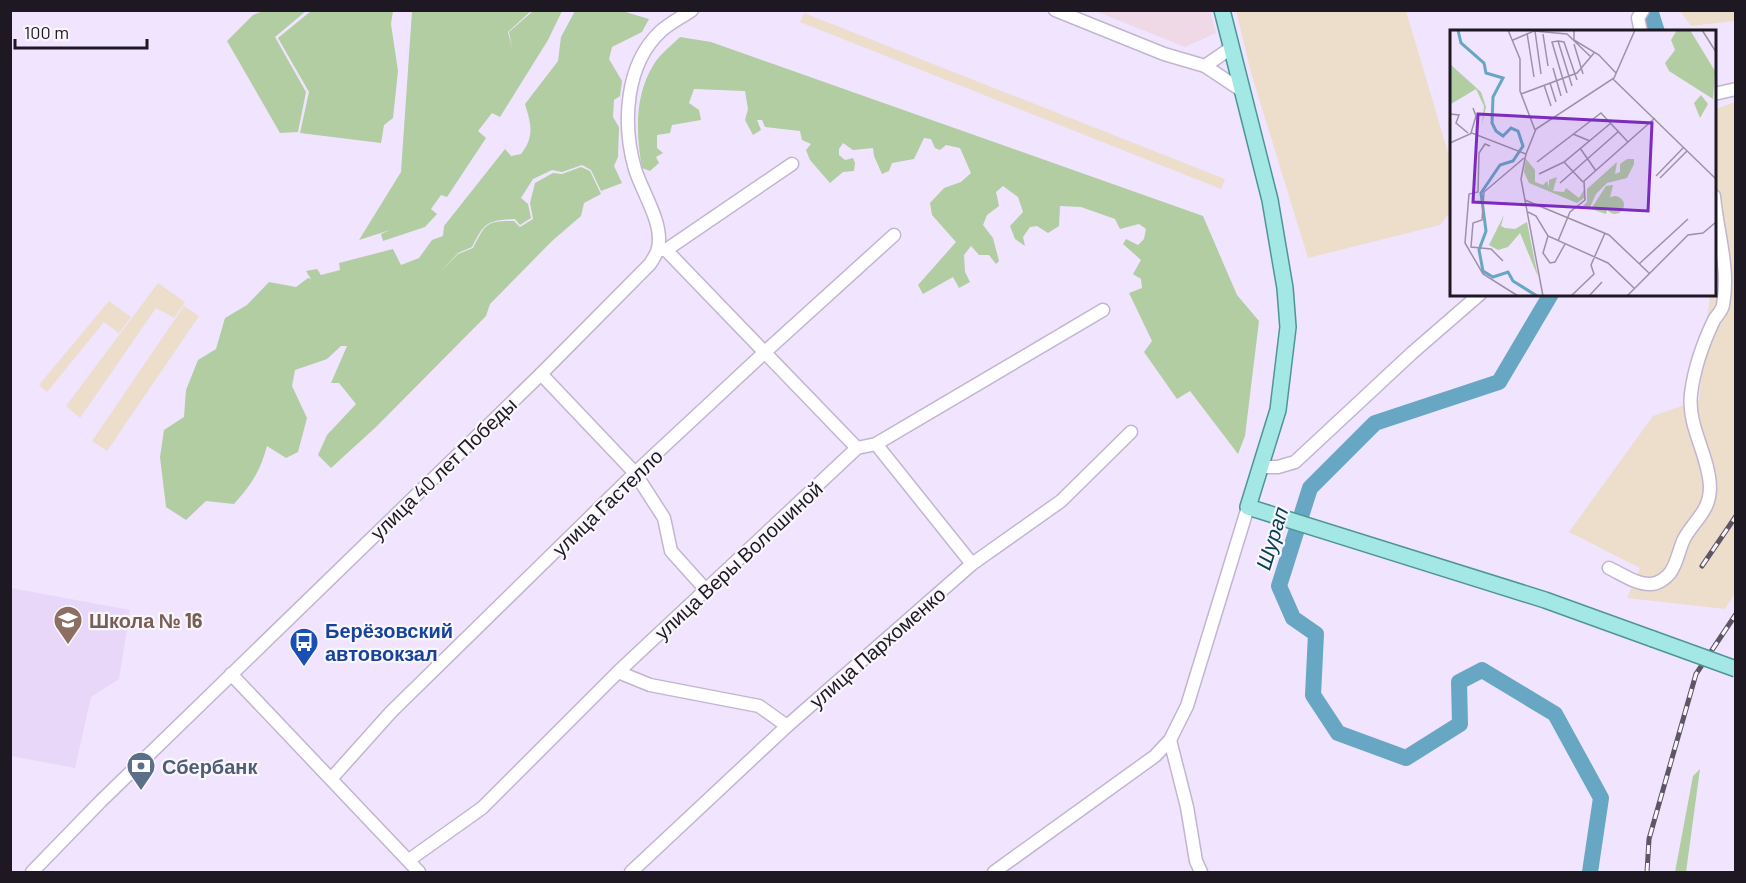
<svg xmlns="http://www.w3.org/2000/svg" width="1746" height="883" viewBox="0 0 1746 883" font-family="Barlow,sans-serif">
<style>
.commercial{fill:#efd9e6}
.industrial{fill:#ecdecb}
.built{fill:#e8d7f9}
.green{fill:#b2cda1}
.lines{fill:none;stroke-linecap:round;stroke-linejoin:round}
.river{stroke:#68a7c4;stroke-width:16}
.minor-casing{stroke:#c2b5cf;stroke-width:15}
.major-casing{stroke:#4e9597;stroke-width:18}
.minor{stroke:#fff;stroke-width:12}
.major{stroke:#a4e8e6;stroke-width:15}
.rail-casing{stroke:#5e5665;stroke-width:5}
.rail{stroke:#f9f6fc;stroke-width:3;stroke-dasharray:9;stroke-linecap:butt}
.major-bridge-casing{stroke:#4e9597;stroke-width:18;stroke-linecap:butt}
.major-bridge{stroke:#a4e8e6;stroke-width:15}
.labels{text-anchor:middle;dominant-baseline:central;stroke-width:4.5;stroke-linejoin:round;paint-order:stroke}
.street-label{font-size:20px;fill:#1d1821;stroke:#f9f6fc}
.education-label{font-size:20px;font-weight:bold;fill:#785e54;stroke:#f9f6fc;text-anchor:start}
.transit-label{font-size:20px;font-weight:bold;fill:#164399;stroke:#f9f6fc;text-anchor:start}
.service-label{font-size:20px;font-weight:bold;fill:#4e5e75;stroke:#f9f6fc;text-anchor:start}
.water-label{font-size:21px;font-style:italic;fill:#073f54;stroke:#f9f6fc}
.inset-river{fill:none;stroke:#68a7c4;stroke-width:3}
.inset-road{fill:none;stroke:#9c92a6;stroke-width:1.5}
.view{fill:#7b2cbf;fill-opacity:0.15;stroke:#7b2cbf;stroke-width:3}
.inset-edge{fill:none;stroke:#1d1821;stroke-width:3}
</style>
<rect width="100%" height="100%" fill="#f1e4ff"/>
<polygon class="commercial" points="1095,11 1210,11 1216,33 1185,47"/>
<g class="industrial">
<polygon points="1236,11 1406,11 1452,166 1452,210 1440,225 1308,258 1252,76"/>
<polygon points="1680,11 1735,11 1735,21 1691,26"/>
<polygon points="804,13 1225,179 1221,189 800,22"/>
<polygon points="1735,102 1735,593 1725,609 1627,598 1640,568 1569,532 1653,416 1699,400 1710,294 1714,294 1715,109"/>
<polygon points="158,283 185,302 174,318 156,308 80,418 66,406"/>
<polygon points="109,301 131,317 119,333 104,322 47,392 39,385"/>
<polygon points="184,306 199,316 107,451 92,441"/>
</g>
<polygon class="built" points="11,588 130,610 119,679 91,697 75,768 11,756"/>
<g class="green">
<polygon points="263,11 306,11 275,37 306,92 298,132 280,133 227,41 253,15"/>
<polygon points="311,11 393,11 391,24 398,71 393,118 384,125 381,143 300,133 309,92 278,38"/>
<polygon points="412,11 531,11 508,32 512,48 509,32 533,11 562,11 548,40 500,117 492,113 478,131 486,138 447,197 441,195 431,209 437,214 425,227 383,241 381,234 390,230 359,240 401,172"/>
<path d="M575 11H622L649 19 642 32 612 47 609 59 622 81 620 96 614 100 613 117 619 127 618 157 614 166 622 183 601 191 591 170 582 165 562 172 552 170 533 179 521 198 528 204 531 218 520 225 515 219C487 220 484 223 472 247L458 253 440 272 458 254 473 248C486 223 486 221 514 221L520 227 533 219 530 203 535 183 553 173 562 174 581 167 590 171 601 194 584 203 581 216 552 241 490 304 486 316 376 427 331 468 318 455 327 435 356 404 339 383H331L347 346H341L327 359 295 370 292 386 307 418 298 452 286 458 267 446C260 472 251 485 234 504L206 501 186 520 166 507 160 457 164 430 184 417 186 390 198 360 216 349 225 318 247 305 269 282 296 287 308 278 311 279 306 271 317 269 321 275 340 270 339 263 393 249 401 265 419 258 432 240 443 236 444 226 505 149 511 156 521 154C535 136 531 124 525 104L558 61 561 37Z"/>
<path d="M680 37 711 42 1203 216 1237 295 1259 321 1245 436 1238 454 1190 391 1177 399 1144 352 1152 341 1129 293 1142 288 1141 279 1133 274 1141 260 1123 244 1126 239 1138 245 1144 239 1146 229 1139 224 1120 229 1115 219 1081 207 1060 206 1059 226 1048 233 1037 226 1030 227 1023 237 1025 246 1015 239 1010 226 1023 212 1018 197 1003 186 996 192 999 206 987 215 983 225 993 238 999 261 996 264 989 255H979L971 246 964 255 965 272 970 282 959 288 953 277 923 294 918 285 956 242 932 215 930 203 944 188 961 182 971 173 960 148 946 145 940 150 935 148 931 139 924 138 914 159 892 163 889 171 882 174 874 156 873 148 853 150 843 143 839 149V155L845 160 853 158 855 163 854 171 843 172 830 183 810 160 806 150 811 144 802 140 800 131 765 127 762 120H757L761 130 753 135 745 120 748 109 745 91 694 89 689 103 699 110 701 120 672 125 670 133 657 135V148L663 153 656 157 659 163 650 171 642 168C636 133 634 96 654 64 660 54 672 45 680 37Z"/>
<polygon points="1700,769 1686,872 1675,872 1693,776"/>
</g>
<g class="lines">
<g class="river">
<polyline points="1650,10 1657,32"/>
<polyline points="1551,294 1499,382 1375,423 1310,488 1279,586 1293,618 1316,634 1313,695 1338,733 1406,758 1460,724 1459,682 1482,670 1555,714 1601,798 1590,872"/>
</g>
<g class="minor-casing">
<g id="minor">
<polyline points="1055,10 1164,54 1205,66 1231,48"/>
<polyline points="1641,32 1638,18 1643,10"/>
<polyline points="1205,66 1241,90"/>
<polyline points="1714,94 1736,89"/>
<polyline points="658,250 666,250 857,448"/>
<polyline points="666,250 792,164"/>
<polyline points="541,374 635,473 664,518 671,551 706,590"/>
<polyline points="876,444 972,564"/>
<polyline points="1260,467 1278,467 1295,462 1412,353 1480,294"/>
<path d="M1609 568C1622 574 1637 585 1651 584 1658 584 1666 578 1670 573 1677 564 1679 549 1684 539 1694 520 1710 512 1710 487 1709 455 1687 426 1691 394 1694 369 1703 343 1714 320 1717 315 1722 311 1723 305 1730 268 1717 232 1714 196"/>
<polyline points="618,672 650,685 759,706 787,726"/>
<polyline points="231,674 419,872"/>
<polyline points="1170,740 1187,807 1196,861 1201,872"/>
<polyline points="331,779 391,712 635,473 765,352 894,235"/>
<polyline points="409,860 482,808 618,672 857,448 876,444 1103,310"/>
<path d="M32 872 101 801 541 374 650 264C653 259 657 254 658 248 664 224 642 192 635 169 622 124 625 64 661 31 670 23 682 17 692 10"/>
<polyline points="631,872 787,726 972,564 1061,501 1131,432"/>
<polyline points="994,872 1155,756 1170,740 1187,706 1248,507"/>
</g>
</g>
<g class="major-casing">
<polyline id="major" points="1222,10 1270,200 1285,288 1288,327 1278,410 1248,507 1545,600 1653,639"/>
</g>
<use href="#minor" class="minor"/>
<use href="#major" class="major"/>
<g class="rail-casing">
<g id="rail">
<polyline points="1702,566 1736,516"/>
<polyline points="1647,872 1649,839 1696,674 1736,614"/>
</g>
</g>
<use href="#rail" class="rail"/>
<g class="major-bridge-casing">
<polyline id="major-bridge" points="1653,639 1736,669"/>
</g>
<use href="#major-bridge" class="major-bridge"/>
</g>
<defs>
<g id="school-pin" transform="scale(1.5)"><path d="M0 17L-7.5 6A9.5 9.5 0 1 1 7.5 6Z" fill="#8d6e63" stroke="#f9f6fc"/><path d="M0-5L7-2L0 1L-7-2ZM-4 1L0 2.5L4 1V4Q0 6-4 4Z" fill="#fff"/></g>
<g id="bus-pin" transform="scale(1.5)"><path d="M0 17L-7.5 6A9.5 9.5 0 1 1 7.5 6Z" fill="#1a4fb4" stroke="#f9f6fc"/><path d="M-5-6H5V4H4V6H2V4H-2V6H-4V4H-5ZM-3.5-4V0h7V-4ZM-3.5 1.2v1.5H-2V1.2ZM2 1.2v1.5H3.5V1.2Z" fill="#fff"/></g>
<g id="bank-pin" transform="scale(1.5)"><path d="M0 17L-7.5 6A9.5 9.5 0 1 1 7.5 6Z" fill="#5c6f8a" stroke="#f9f6fc"/><path d="M-6-4H6V4H-6ZM0-2.3a2.3 2.3 0 1 0 0 4.6a2.3 2.3 0 1 0 0-4.6Z" fill="#fff"/></g>
</defs>
<g fill-rule="evenodd">
<use href="#school-pin" x="68" y="620"/>
<use href="#bus-pin" x="304" y="642"/>
<use href="#bank-pin" x="141" y="766"/>
</g>
<g class="labels">
<g class="street-label">
<text transform="translate(443 468) rotate(-44)">улица 40 лет Победы</text>
<text transform="translate(607 502) rotate(-44)">улица Гастелло</text>
<text transform="translate(738 560) rotate(-43)">улица Веры Волошиной</text>
<text transform="translate(877 647) rotate(-41)">улица Пархоменко</text>
</g>
<g class="education-label">
<text x="89" y="620">Школа № 16</text>
</g>
<g class="transit-label">
<text x="325" y="630">Берёзовский<tspan x="325" dy="23">автовокзал</tspan></text>
</g>
<g class="service-label">
<text x="162" y="766">Сбербанк</text>
</g>
<g class="water-label">
<text transform="translate(1271 538) rotate(-73)">Шурап</text>
</g>
</g>
<g transform="translate(1450 30)">
<rect width="266" height="266" fill="#f1e4ff"/>
<path d="M227 0H240L265 41 263 69 219 41 215 33 225 20 221 10ZM0 34 31 62 36 77 32 95 34 76 26 59 1 74ZM251 65 258 74 250 88 244 73ZM76 129 85 140V152L93 155 97 151 99 157V150L107 147 103 161 114 162 116 158 129 168 134 160V168L127 173 79 153 74 142ZM177 129H184V134L177 148 157 153 146 164 140 177 133 176 137 172V159L167 132 165 144 170 142V134ZM163 155 156 184 141 179 156 156ZM156 175a9 9 0 1 1 18 0a9 9 0 1 1-18 0ZM54 185 51 196 55 198 65 199 77 192 88 247 70 203 58 217 48 220 39 215Z" fill="#b2cda1"/>
<path class="inset-river" d="M8 0 11 13 34 33 36 43 53 48 43 67 42 93 46 101 53 106 61 98 68 101 73 116 63 131 50 135 31 163 36 201 29 220 33 241 43 247 58 242 63 251 87 266"/>
<path class="inset-road" d="M58 0 70 29V61L85 100M124 0V10L149 25 166 43M252 0 266 22M85 1 91 44M77 3 84 47M93 4 98 36M63 10 84 1 117 4 141 27M108 11 102 12 117 63M108 11 122 56M108 11 114 12 127 50M124 14 133 44M103 38 111 66M163 49 266 149M100 53 106 72M94 55 101 76M71 64 127 43 144 23M0 84 9 85 6 93 18 103M21 103 26 86 23 78M123 104 140 111M0 113 22 103 76 124 71 149 93 266M40 116 35 114 29 123 28 162 19 164 15 213 33 244 68 266M130 118 146 141M76 124 86 99 164 48 185 0M87 132 151 83 178 112M114 132 133 152M89 144 114 132 161 93M206 146 234 117M210 148 237 121M110 153 169 101M75 170 159 205 199 243M78 182 86 186 98 206 158 233 184 258M98 206 93 223 100 233 105 232 115 214M108 211 120 182 135 170 134 151 205 88M53 231 41 219 21 217 23 193 32 190 34 162 74 128M189 234 238 189M121 266 144 244 141 235 155 203M139 266 152 252M177 266 238 205 253 203 266 192"/>
<path class="view" d="M28 84 202 93 198 181 23 172Z"/>
<rect width="266" height="266" class="inset-edge"/>
</g>
<rect width="1746" height="883" fill="none" stroke="#1d1821" stroke-width="24"/>
<path d="M15 39v9h132v-9" fill="none" stroke="#1d1821" stroke-width="3"/>
<text x="24" y="39" font-size="18" fill="#1d1821" stroke="#f9f6fc" stroke-width="4.5" paint-order="stroke">100 m</text>
</svg>
